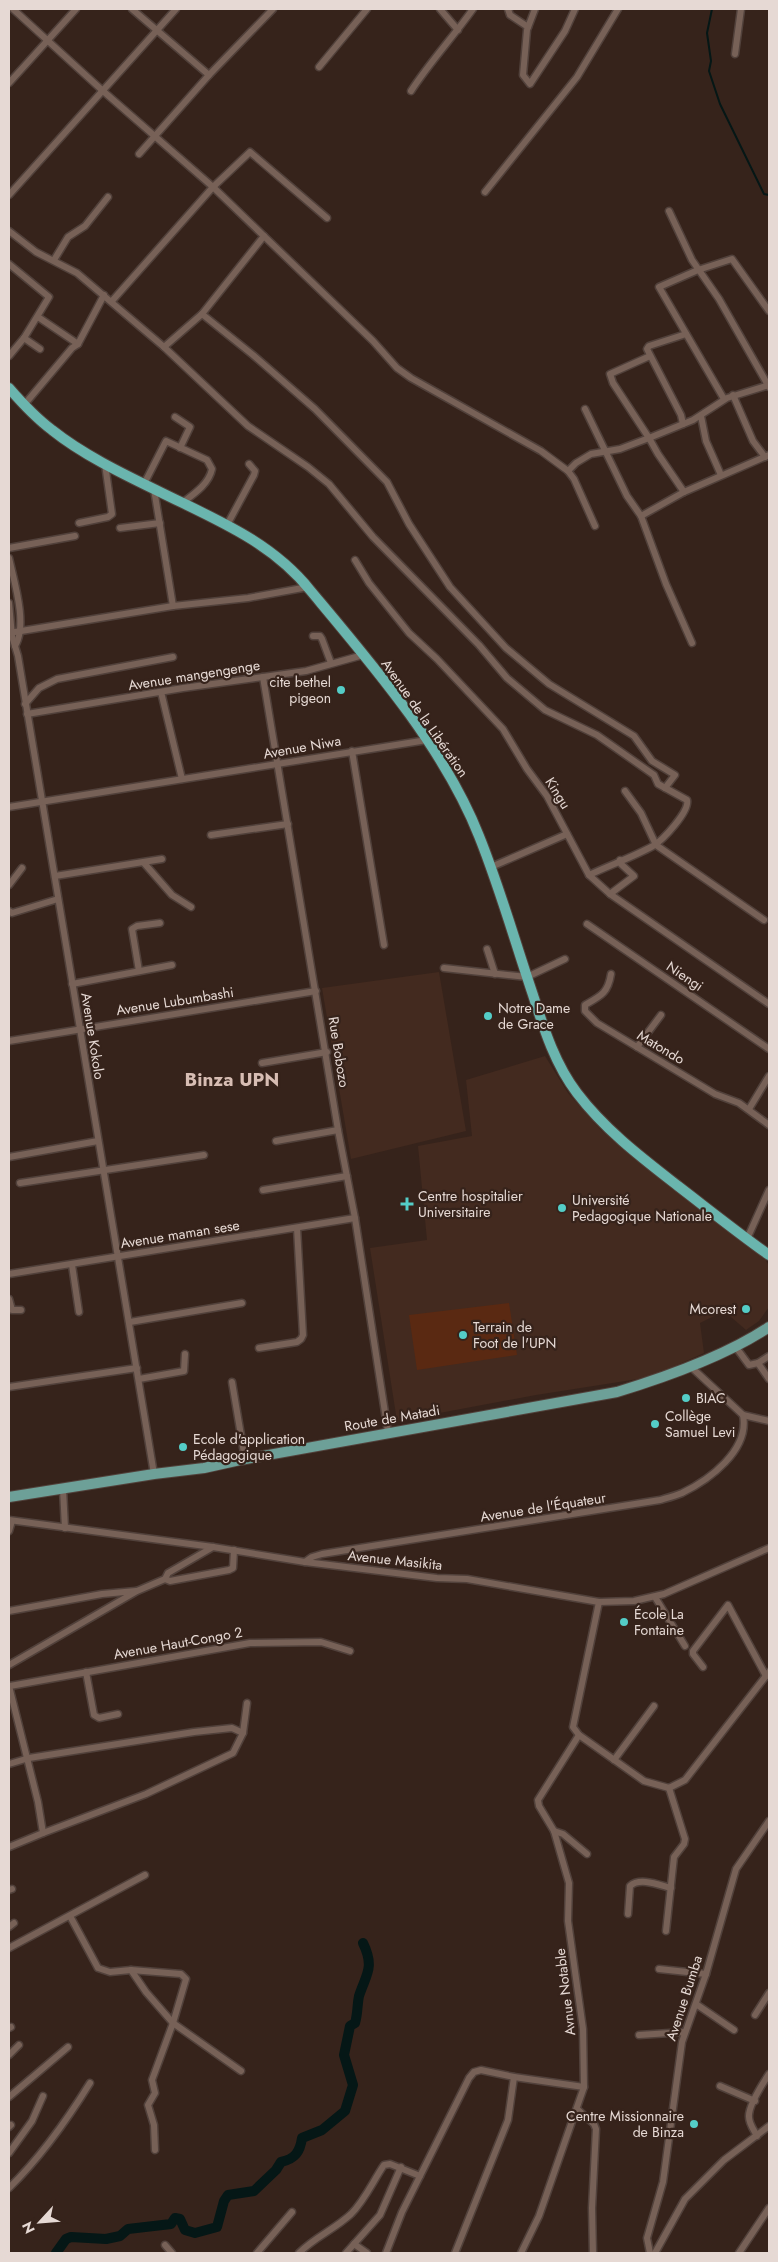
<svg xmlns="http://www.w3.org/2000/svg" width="778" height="2262" viewBox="0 0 778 2262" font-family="Jost,sans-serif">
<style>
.built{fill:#432a1f}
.green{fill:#5a2912}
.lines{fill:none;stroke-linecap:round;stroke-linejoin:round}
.stream{stroke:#051716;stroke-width:2}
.river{stroke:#051716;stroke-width:10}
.minor-casing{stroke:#51413b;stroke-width:9}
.primary-casing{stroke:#51413b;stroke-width:12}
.trunk-casing{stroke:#51413b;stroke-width:12}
.minor{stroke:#776157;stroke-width:6}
.primary{stroke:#6da098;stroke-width:10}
.trunk{stroke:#6ab5ae;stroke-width:10}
.poi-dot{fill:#54cdc7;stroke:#36231b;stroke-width:2}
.labels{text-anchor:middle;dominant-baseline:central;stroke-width:4.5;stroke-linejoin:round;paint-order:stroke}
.street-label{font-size:14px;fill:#e6d9d4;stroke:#36231b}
.poi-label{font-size:14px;fill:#e6d9d4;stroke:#36231b;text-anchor:start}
.district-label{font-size:19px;font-weight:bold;fill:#d7bdb3;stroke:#36231b}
</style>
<rect width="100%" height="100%" fill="#36231b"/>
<g class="built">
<polygon points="439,972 466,1131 351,1159 322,988"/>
<polygon points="545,1056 568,1093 601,1130 765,1259 769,1266 769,1307 759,1321 746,1330 724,1311 700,1323 704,1353 662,1372 638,1379 536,1395 397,1421 370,1248 427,1240 418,1146 472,1136 466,1080"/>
</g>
<polygon class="green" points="509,1303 517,1355 417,1370 409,1315"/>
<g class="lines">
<polyline class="stream" points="712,9 707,33 711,61 709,71 720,104 764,194 769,195"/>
<path class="river" d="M56 2253 66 2239 71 2237 106 2239 120 2236 128 2229 171 2224 175 2218 180 2219 185 2230 195 2233 217 2227 224 2201 228 2195 254 2191 276 2170 281 2162C295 2159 300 2152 302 2138L322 2130 345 2111 353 2085 344 2055 350 2026 355 2023C358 2013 357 2005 359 1996 366 1974 375 1968 363 1943"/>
<g class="minor-casing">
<g id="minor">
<polyline points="13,9 103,91 213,187 373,341 397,368 411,378 541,451 568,471 574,479 595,526"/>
<polyline points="132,9 209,75"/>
<polyline points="440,9 458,30"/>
<polyline points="508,9 510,15 528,27"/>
<polyline points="535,9 527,30 523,75 530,84 565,31 575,9"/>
<polyline points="735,54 741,9"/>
<polyline points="319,67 367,9"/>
<polyline points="9,83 76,9"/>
<path d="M411 91C430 62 453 37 473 9"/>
<polyline points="139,154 209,75 273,9"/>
<polyline points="485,192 577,77 618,9"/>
<polyline points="9,195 176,9"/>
<polyline points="669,211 692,260 719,299 769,387"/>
<path d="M9 231 36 252 77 273 164 347 248 426 308 467 329 484 373 537 479 645 507 678 545 710 597 735 654 775 658 784 687 800C690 811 663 840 653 846 633 857 610 865 589 875"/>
<polyline points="54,260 68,237 85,226 108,197"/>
<polyline points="9,264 49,297 24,338 9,356"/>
<polyline points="112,301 213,187 250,152 327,218"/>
<polyline points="202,314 253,355 315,409 387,482 409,524 450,587 506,648 549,684 634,736 652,761 675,775 665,788"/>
<polyline points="38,317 78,344"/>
<polyline points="24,338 40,349"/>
<polyline points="164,347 202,314 264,236"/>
<polyline points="769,385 727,398 693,420 649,438 658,454 684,492 769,455"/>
<polyline points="733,395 753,441 765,457"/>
<polyline points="724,399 659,287 698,270 732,259 769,311"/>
<polyline points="24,405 72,348 78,344 104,295"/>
<polyline points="585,409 627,496 641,516 666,584 692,643"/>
<polyline points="701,416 706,441 721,475"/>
<polyline points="175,417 190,427 180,448"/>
<polyline points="683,424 681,415 647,349 649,346 686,334"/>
<polyline points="568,471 576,463 591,454 620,449 649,438 613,383 610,374 650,356"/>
<path d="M144 484 166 441 207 460 212 469C209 484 194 494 182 503"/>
<polyline points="154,489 173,606"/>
<polyline points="641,516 684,492"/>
<polyline points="79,523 108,517 112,514 105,464"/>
<polyline points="227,525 254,475 255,471 249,464"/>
<polyline points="120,528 160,523"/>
<polyline points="9,548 75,536"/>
<path d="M9 558C14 581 28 625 15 646"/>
<polyline points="355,560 369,583 409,633 437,659 503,729 527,769 547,796 589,875 610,894 769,1004"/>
<polyline points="9,603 12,636 18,656 154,1474"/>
<polyline points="9,633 173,606 248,598 308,587"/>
<polyline points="313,636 320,636 322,639 331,663"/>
<polyline points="263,677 338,1130 355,1218 388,1432"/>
<polyline points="161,692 182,779"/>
<polyline points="25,704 39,688 57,679 173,657"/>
<polyline points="27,714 183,688 306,671 363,655"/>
<polyline points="352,751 384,945"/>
<polyline points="625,791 641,813 656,845 764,920"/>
<polyline points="9,807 427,740"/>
<polyline points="211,835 288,824"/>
<polyline points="144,863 172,895 191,907"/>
<polyline points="491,867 567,834"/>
<polyline points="55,876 162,859"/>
<polyline points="9,885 22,868"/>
<polyline points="610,894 634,876 621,864 620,860"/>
<polyline points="9,911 12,913 58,899"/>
<polyline points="587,924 769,1049"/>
<polyline points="487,949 495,974"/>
<polyline points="444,968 527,977 565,959"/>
<polyline points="139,971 132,929 137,926 160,923"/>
<path d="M611 974C608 993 601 996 585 1005V1011L597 1023 715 1094 739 1103 769 1125"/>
<polyline points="72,984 172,965"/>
<polyline points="9,1041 316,991"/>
<polyline points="637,1047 661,1015"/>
<polyline points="262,1063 327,1052"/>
<polyline points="749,1109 769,1076"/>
<polyline points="276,1141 338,1130"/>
<polyline points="9,1157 98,1141"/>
<polyline points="20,1183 204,1155"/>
<polyline points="263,1190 347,1176"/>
<polyline points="747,1239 769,1190"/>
<polyline points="72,1265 79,1312"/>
<polyline points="9,1274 355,1218"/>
<polyline points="9,1299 12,1310 21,1310"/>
<polyline points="130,1322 242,1303"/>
<polyline points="735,1346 749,1365 758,1363 769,1356"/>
<polyline points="259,1348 297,1342 301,1339 303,1335 297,1228"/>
<polyline points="758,1363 769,1379"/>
<polyline points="690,1366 743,1415 769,1421"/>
<polyline points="139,1379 184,1371 185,1354"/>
<polyline points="232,1382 245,1459"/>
<polyline points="9,1387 137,1368"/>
<polyline points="63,1489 65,1528"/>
<polyline points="9,1520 213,1547 305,1562 437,1578 467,1579 599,1602 634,1601 664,1594 769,1548"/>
<polyline points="9,1531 12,1521"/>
<path d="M305 1562 312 1557 322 1554 660 1500C667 1498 675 1496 682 1493 709 1480 750 1450 743 1415"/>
<polyline points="165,1579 170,1581 229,1570 233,1568 234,1550"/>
<polyline points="655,1597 685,1646"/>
<polyline points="599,1602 573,1727 579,1735 644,1781 669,1788 685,1780 769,1672"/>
<polyline points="9,1611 102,1594 136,1591"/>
<polyline points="9,1665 137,1591 165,1579 168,1573 213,1547"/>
<polyline points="703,1667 693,1654 693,1651 728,1605 766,1676"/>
<polyline points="86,1672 94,1715 99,1718 118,1714"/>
<polyline points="9,1686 38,1802 43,1833 9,1847"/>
<polyline points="10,1686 250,1643 321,1642 350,1651"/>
<polyline points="614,1760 654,1706"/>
<polyline points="9,1764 29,1758 194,1732 232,1728 243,1733"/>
<polyline points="554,1831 563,1834 587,1854"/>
<polyline points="43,1833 146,1794 233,1753 243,1733 247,1703"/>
<polyline points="9,1890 12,1889"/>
<path d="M628 1914 630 1886C640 1877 659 1885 671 1888"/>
<polyline points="70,1916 98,1968 110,1972 131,1970 146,1992 173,2023 241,2071"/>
<polyline points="9,1927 14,1923"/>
<polyline points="666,1931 674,1857 684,1844 685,1839 669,1788"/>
<polyline points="9,1948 145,1875"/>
<polyline points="659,1969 706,1974"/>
<polyline points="131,1970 181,1974 186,1979 173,2023 152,2080 155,2093 148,2105 154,2125 155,2150"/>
<polyline points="696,2004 734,2030"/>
<polyline points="755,2015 769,1993"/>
<polyline points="9,2028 11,2027"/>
<polyline points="639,2035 685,2032"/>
<polyline points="9,2055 19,2045"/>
<polyline points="720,2086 755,2101"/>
<polyline points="9,2097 68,2047"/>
<polyline points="577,2109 594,2124 596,2129 592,2208 593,2253"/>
<polyline points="9,2127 11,2125"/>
<path d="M757 2136C754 2130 749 2124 749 2117 748 2106 763 2083 769 2074"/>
<polyline points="9,2153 32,2121 43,2096"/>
<path d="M9 2188C40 2158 67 2120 90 2083"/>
<polyline points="354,2244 367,2253"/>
<polyline points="165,2245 172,2253"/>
<polyline points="257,2253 292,2212"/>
<path d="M299 2253C315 2237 335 2229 351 2214 365 2200 373 2181 384 2165L390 2164 420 2176"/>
<polyline points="346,2253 380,2215 401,2167"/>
<polyline points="386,2253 402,2212 469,2078 474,2072 481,2070 514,2077 584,2087"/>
<polyline points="455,2253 508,2120 514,2077"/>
<polyline points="521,2253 539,2216 584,2087 583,2029 568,1921 569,1883 554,1831 539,1806 538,1800 579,1735"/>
<polyline points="650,2253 647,2238 663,2182 682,2042 706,1974 736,1869 769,1821"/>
<polyline points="655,2253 685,2199 724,2160 769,2126"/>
<polyline points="739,2253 769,2208"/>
</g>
</g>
<g class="primary-casing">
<path id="primary" d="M9 1497 154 1474 204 1468 240 1460 617 1392C666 1377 726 1356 769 1327"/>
</g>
<g class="trunk-casing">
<path id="trunk" d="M9 388C22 403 36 418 52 430 82 454 121 473 156 490 212 518 270 540 310 590 371 663 444 747 479 836 500 888 515 942 533 995 544 1029 555 1064 577 1093 605 1130 642 1158 678 1186 708 1209 738 1233 769 1255"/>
</g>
<use href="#minor" class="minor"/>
<use href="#primary" class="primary"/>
<use href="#trunk" class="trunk"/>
</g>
<g class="poi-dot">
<circle cx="341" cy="690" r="5"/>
<circle cx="488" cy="1016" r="5"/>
<path d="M404.5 1196.5h5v5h5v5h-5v5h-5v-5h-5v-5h5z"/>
<circle cx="562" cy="1208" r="5"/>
<circle cx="746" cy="1309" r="5"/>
<circle cx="463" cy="1335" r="5"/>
<circle cx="686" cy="1398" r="5"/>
<circle cx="655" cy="1424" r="5"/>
<circle cx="183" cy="1447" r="5"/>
<circle cx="624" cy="1622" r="5"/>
<circle cx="694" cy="2124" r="5"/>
</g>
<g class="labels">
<g class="street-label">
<text transform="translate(194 675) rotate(-9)">Avenue mangengenge</text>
<text transform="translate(425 718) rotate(55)">Avenue de la Libération</text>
<text transform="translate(302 747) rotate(-10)">Avenue Niwa</text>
<text transform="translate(558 793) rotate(58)">Kingu</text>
<text transform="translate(685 976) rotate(34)">Niengi</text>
<text transform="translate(175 1001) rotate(-9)">Avenue Lubumbashi</text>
<text transform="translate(93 1036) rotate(81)">Avenue Kokolo</text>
<text transform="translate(661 1047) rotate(31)">Matondo</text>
<text transform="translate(339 1052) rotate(81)">Rue Bobozo</text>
<text transform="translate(180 1234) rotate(-9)">Avenue maman sese</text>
<text transform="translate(392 1418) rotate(-10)">Route de Matadi</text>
<text transform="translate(543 1507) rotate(-9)">Avenue de l'Équateur</text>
<text transform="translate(395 1560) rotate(6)">Avenue Masikita</text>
<text transform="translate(178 1643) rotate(-10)">Avenue Haut-Congo 2</text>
<text transform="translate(565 1992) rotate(-97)">Avnue Notable</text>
<text transform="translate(684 1998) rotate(-72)">Avenue Bumba</text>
</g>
<g class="poi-label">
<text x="331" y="682" text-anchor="end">cite bethel<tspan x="331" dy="16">pigeon</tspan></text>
<text x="498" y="1008">Notre Dame<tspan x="498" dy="16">de Grace</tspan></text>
<text x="418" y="1196">Centre hospitalier<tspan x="418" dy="16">Universitaire</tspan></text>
<text x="572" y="1200">Université<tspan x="572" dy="16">Pedagogique Nationale</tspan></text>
<text x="736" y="1309" text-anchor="end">Mcorest</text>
<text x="473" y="1327">Terrain de<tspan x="473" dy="16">Foot de l'UPN</tspan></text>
<text x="696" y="1398">BIAC</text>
<text x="665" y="1416">Collège<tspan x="665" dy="16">Samuel Levi</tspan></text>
<text x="193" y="1439">Ecole d'application<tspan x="193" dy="16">Pédagogique</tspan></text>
<text x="634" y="1614">École La<tspan x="634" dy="16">Fontaine</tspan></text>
<text x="684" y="2116" text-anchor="end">Centre Missionnaire<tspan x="684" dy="16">de Binza</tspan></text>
</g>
<g class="district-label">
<text x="232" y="1079">Binza UPN</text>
</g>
</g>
<rect width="778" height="2262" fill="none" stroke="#e6d9d4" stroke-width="20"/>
<g transform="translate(40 2222) rotate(244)" stroke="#36231b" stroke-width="4" paint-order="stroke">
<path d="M0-4L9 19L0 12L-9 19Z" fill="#e6d9d4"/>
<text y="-8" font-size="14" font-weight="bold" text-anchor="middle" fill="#e6d9d4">N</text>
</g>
</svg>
